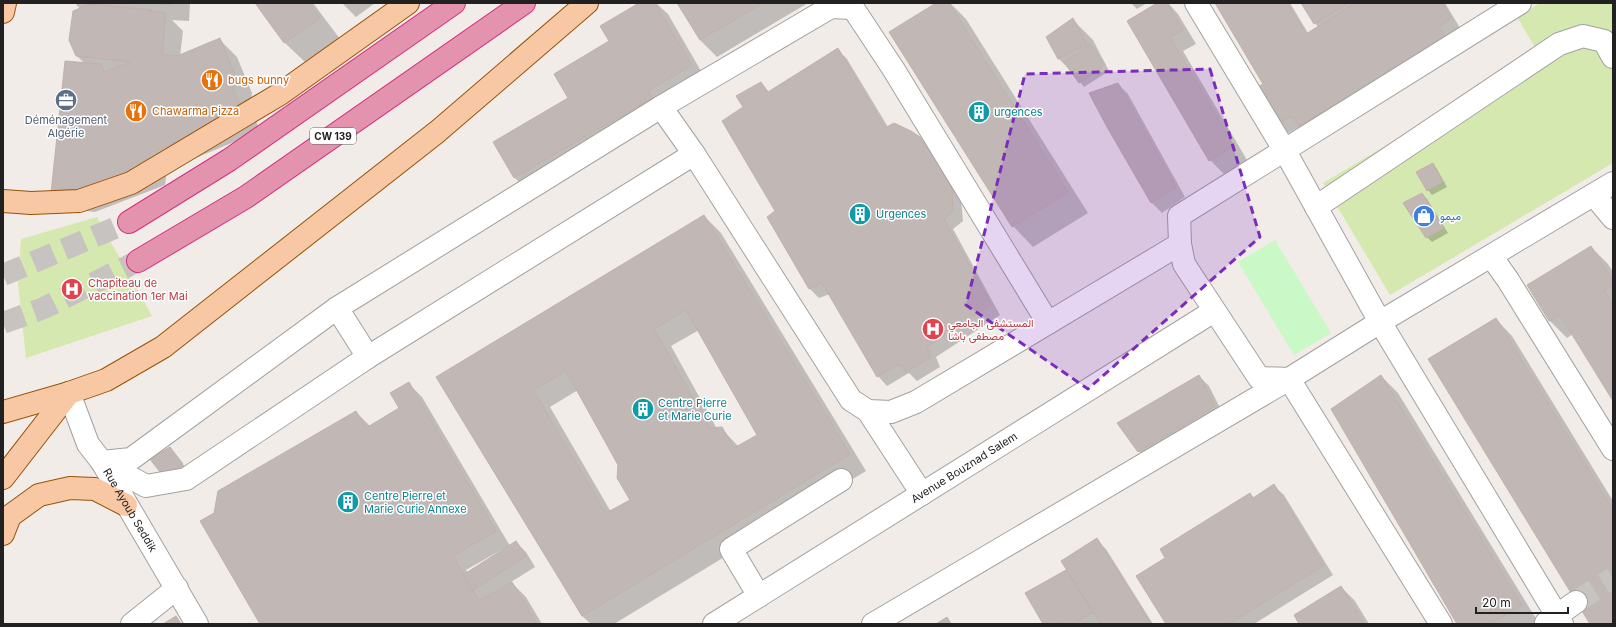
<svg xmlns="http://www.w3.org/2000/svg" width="1616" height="627" viewBox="0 0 1616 627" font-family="Inter,Vazirmatn,sans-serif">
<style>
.grass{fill:#d4e8b0}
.park{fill:#cbf8c7}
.shadow{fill:#0003;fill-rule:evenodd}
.building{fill:#c1b7b4;stroke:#c2b1aa;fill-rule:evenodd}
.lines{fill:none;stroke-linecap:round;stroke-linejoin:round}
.minor-tunnel{stroke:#c7c3c0;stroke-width:22;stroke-dasharray:22 11;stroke-linecap:butt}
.highway-tunnel{stroke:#c7c3c0;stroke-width:22;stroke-dasharray:22 11;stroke-linecap:butt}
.minor-casing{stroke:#a2a2a2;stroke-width:24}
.major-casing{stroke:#975206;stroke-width:24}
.highway-casing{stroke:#d52e80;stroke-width:24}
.minor{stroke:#fff;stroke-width:22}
.major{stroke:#f8c8a5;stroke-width:22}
.highway{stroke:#e493ae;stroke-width:22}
.marked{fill:#7b2cbf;fill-opacity:0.2;stroke:#7b2cbf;stroke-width:3;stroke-dasharray:8 5;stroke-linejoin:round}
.labels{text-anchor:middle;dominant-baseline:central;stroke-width:3;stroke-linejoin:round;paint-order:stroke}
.shield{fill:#fff;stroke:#646464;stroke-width:1}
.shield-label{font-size:10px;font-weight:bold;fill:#212121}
.food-label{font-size:11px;fill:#c56008;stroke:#fff;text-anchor:start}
.culture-label{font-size:11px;fill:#0d838f;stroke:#fff;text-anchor:start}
.service-label{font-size:11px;fill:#4e5e75;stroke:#fff}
.shop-label{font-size:11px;fill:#366cbe;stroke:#fff;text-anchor:start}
.health-label{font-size:11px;fill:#be3a42;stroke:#fff;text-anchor:start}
.street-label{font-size:11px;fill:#212121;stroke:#fff}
</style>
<rect width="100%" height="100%" fill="#f1ece8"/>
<g class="grass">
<polygon points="1540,3 1613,3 1613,163 1390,295 1323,183 1539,54 1517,17"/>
<polygon points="97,217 152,316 26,358 18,284 21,239"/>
</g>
<polygon class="park" points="1275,240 1331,333 1294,355 1238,262"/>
<g class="shadow">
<polygon points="75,3 190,3 189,21 172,20 183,31 180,56 220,40 237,57 252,93 250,107 260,131 167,170 165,185 95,212 69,209 85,64 77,56 80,9"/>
<polygon points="256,3 313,3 340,39 306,63 285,43"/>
<polygon points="342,3 375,3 356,17"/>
<polygon points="641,3 656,3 668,14 708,83 532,195 515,178 494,143 570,99 610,42"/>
<polygon points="679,3 808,3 717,57 700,40"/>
<polygon points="938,3 950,3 966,19 1088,213 1033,247 1013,226"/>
<polygon points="1131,3 1147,3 1137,9"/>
<polygon points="1159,3 1168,3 1178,14 1196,44 1183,51 1247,160 1224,174 1210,160"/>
<polygon points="1216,3 1290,3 1308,33 1318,27 1302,3 1445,3 1460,28 1310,135 1301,126 1288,133 1278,123 1265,85"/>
<polygon points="1073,20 1093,40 1109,71 1084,87 1072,72 1059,59 1048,37"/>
<polygon points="838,50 847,59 888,127 929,144 961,199 963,221 953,229 1000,315 936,357 940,367 917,381 909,373 887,386 878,376 830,294 819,298 809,288 776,212 745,108 760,83 769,92"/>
<polygon points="1118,84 1128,94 1185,197 1162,213 1152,203 1108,126"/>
<polygon points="1432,164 1437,169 1447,187 1432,195 1428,190"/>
<polygon points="1422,194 1427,199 1448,233 1432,242 1427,237"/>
<path d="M704 216 721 233 866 471 614 624H591L582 616 437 378ZM699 330 758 435 738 446 721 428 717 429 671 346ZM578 390 619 464 631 501 611 512 550 407Z"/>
<polygon points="1591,247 1608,264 1613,272 1613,399 1573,334 1567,338 1550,321 1528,285"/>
<polygon points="1496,319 1512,336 1613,501 1613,624 1591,624"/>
<polygon points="1199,376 1209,386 1224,416 1149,461 1139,451"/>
<polygon points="1381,376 1398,393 1538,622 1535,624 1459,624"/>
<path d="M408 383 422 397 510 546 516 542 526 552 535 567 511 582 526 597 542 624H261L214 514 356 412 370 426 400 409ZM503 549 504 550 468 573 466 570Z"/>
<polygon points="170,448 187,469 170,481"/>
<polygon points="1274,486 1284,495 1333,575 1254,624 1167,624 1167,559 1250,494 1254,498"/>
<polygon points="1096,540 1106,549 1153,624 1045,624 1026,593 1068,570"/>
<polygon points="1341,587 1355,601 1369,624 1300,624"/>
</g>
<g class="building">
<polygon points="152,3 172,3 172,5"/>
<polygon points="255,3 309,3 320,18 284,43"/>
<polygon points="639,3 655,3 692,65 648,91 652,98 514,178 493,142 568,98 554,74 609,41 600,26"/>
<polygon points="677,3 763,3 700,40"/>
<polygon points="936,3 949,3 1068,192 1012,227 889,32"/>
<polygon points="1157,3 1167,3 1183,30 1170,37 1234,146 1209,161 1127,21"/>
<polygon points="1215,3 1287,3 1306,34 1355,3 1442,3 1451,18 1439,27 1447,38 1299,126 1292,116 1277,124 1255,88 1263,84"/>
<polygon points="1301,3 1349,3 1314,24"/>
<polygon points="90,4 152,10 149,11 166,13 162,54 177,56 220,38 235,75 233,89 244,114 150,153 149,168 78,196 51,193 65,61 101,64 104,72 130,62 76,56 69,40 73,11"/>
<polygon points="1073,18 1087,44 1058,59 1046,37"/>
<polygon points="1090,44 1105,65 1079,83 1064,62"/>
<polygon points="838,48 885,128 894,123 911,131 929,143 945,167 952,188 953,211 944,219 991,304 927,347 931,357 906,372 899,364 877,377 822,283 809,289 767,217 775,211 722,121 743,107 736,96 761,82 768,92"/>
<polygon points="1118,83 1176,187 1151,203 1107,127 1089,93"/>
<polygon points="1433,163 1443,182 1427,191 1416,172"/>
<polygon points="1422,193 1444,228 1426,238 1403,203"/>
<path d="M704 215 850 454 582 616 436 377ZM686 310 757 435 734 448 722 427 710 428 654 329ZM566 371 618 465 617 478 630 500 606 513 533 390Z"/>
<polygon points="1591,246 1613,281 1613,284 1604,290 1613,305 1613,401 1560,315 1549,321 1527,285"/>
<polygon points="1496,318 1613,510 1613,624 1590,624 1428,359"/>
<polygon points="1199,375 1215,406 1138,452 1117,423"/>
<polygon points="1381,375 1522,605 1490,624 1457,624 1331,409"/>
<polygon points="409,382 496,531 453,556 479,601 512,582 537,624 260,624 200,521 214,513 218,491 356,411 366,428 399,408 390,393"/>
<polygon points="170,447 183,464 164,477 150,459"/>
<polygon points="1274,484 1324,565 1229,624 1166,624 1136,576 1165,558 1160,549 1250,493 1253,498"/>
<polygon points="1097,538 1151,624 1101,624 1061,561"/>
<polygon points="516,541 526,556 473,590 463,575"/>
<polygon points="1066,570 1093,612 1073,624 1059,624 1058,622 1054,624 1043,624 1025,593"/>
<polygon points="1341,586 1364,624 1299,624 1294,615"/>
<polygon points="176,616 181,624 163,624"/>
<polygon points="947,617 951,624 936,624"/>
</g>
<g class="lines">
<polyline class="minor-tunnel" points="1576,602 1613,578"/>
<g class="highway-tunnel">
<polyline points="3,275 129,222"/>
<polyline points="3,323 44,308 138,261"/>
</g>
<g class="minor-casing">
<g id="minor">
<polyline points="1196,3 1285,151 1380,322 1562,624"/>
<polyline points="661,107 694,154 851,400 868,411 891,412 916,402 1180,244"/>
<polyline points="1594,195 1613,218"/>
<polyline points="1316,207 1559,44 1583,36 1604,41 1613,57"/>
<polyline points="1491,256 1508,280 1613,449"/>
<polyline points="337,308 368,357"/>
<polyline points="1289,379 1259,378 1184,264 1180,244 1179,216 1520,3"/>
<polyline points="1289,379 1441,624"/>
<path id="s1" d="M69 393 88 444 102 462 197 624"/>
<polyline points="868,411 922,494"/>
<polyline points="102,462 131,459 337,308 661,107 831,7 853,8 894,70 1048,323"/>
<polyline points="102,462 146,486 186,479 368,357 694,154"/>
<polyline points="759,596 731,549 841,480"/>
<polyline points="1546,623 1576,602"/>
<polyline points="132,624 177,588"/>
<path id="s2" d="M714 624 1214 311"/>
<polyline points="873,624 1289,379 1380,322 1613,183"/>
</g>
</g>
<g class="major-casing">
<g id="major">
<polyline points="3,12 5,3"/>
<polyline points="3,201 31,203 79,201 131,183 280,94 408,3"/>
<polyline points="3,412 69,393 106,380 163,347 437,132 587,3"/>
<polyline points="3,478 69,393"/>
<polyline points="3,534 10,516 39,495 70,488 95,489 126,505"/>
</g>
</g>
<g class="highway-casing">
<g id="highway">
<polyline points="129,222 229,160 454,3"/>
<polyline points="138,261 246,197 524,3"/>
</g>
</g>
<use href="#minor" class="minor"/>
<use href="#major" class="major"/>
<use href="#highway" class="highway"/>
</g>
<path class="marked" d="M1210 69 1260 237 1088 389 966 305 1025 74Z"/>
<defs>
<g id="restaurant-disc" transform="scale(1.15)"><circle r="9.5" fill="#e8710a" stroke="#fff"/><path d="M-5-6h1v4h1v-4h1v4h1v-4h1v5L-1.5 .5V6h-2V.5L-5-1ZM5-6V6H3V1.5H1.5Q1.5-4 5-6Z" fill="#fff"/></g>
<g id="office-disc" transform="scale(1.15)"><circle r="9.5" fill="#5c6f8a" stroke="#fff"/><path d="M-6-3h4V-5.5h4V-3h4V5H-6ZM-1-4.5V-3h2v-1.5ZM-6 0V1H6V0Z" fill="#fff"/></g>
<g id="building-disc" transform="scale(1.15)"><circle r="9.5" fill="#0f9aa8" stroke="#fff"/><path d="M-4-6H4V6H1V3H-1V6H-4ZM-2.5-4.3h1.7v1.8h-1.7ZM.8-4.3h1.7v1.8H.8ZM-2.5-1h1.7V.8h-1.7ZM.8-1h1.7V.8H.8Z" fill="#fff"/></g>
<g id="shop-disc" transform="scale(1.15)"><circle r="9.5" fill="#3f7fe0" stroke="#fff"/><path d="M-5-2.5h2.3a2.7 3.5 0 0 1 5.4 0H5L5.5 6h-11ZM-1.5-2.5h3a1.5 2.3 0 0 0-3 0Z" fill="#fff"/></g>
<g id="hospital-disc" transform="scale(1.15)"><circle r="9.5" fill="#e0444e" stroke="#fff"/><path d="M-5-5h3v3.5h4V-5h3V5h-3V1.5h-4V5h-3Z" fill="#fff"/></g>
</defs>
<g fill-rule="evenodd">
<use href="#restaurant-disc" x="212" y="80"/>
<use href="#office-disc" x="66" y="100"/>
<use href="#restaurant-disc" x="136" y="111"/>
<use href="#building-disc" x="979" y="112"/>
<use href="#building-disc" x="860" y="214"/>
<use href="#shop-disc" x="1424" y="216"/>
<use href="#hospital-disc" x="72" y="289"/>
<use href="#hospital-disc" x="933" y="329"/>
<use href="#building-disc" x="643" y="409"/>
<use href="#building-disc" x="348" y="502"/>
</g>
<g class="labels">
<rect class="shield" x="310" y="128" width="46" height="16" rx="3"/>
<g class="shield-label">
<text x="333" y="136">CW 139</text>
</g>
<g class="food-label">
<text x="228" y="80">bugs bunny</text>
<text x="152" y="111">Chawarma Pizza</text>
</g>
<g class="culture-label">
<text x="994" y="112">urgences</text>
<text x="876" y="214">Urgences</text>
<text x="658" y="403">Centre Pierre<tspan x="658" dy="13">et Marie Curie</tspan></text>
<text x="364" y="496">Centre Pierre et<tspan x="364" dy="13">Marie Curie Annexe</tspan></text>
</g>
<g class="service-label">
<text x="66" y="120">Déménagement<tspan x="66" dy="13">Algérie</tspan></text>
</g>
<g class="shop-label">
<text x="1440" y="216">ميمو</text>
</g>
<g class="health-label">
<text x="88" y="283">Chapiteau de<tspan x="88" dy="13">vaccination 1er Mai</tspan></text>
<text x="948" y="323">المستشفى الجامعي<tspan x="948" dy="13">مصطفى باشا</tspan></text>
</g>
<g class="street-label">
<text stroke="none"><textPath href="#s2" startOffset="295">Avenue Bouznad Salem</textPath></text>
<text stroke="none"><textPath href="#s1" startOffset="133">Rue Ayoub Seddik</textPath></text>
</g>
</g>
<rect width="1616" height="627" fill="none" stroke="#212121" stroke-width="8"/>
<path d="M1476 607v6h92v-6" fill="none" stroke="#212121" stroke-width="2"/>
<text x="1482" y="607" font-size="12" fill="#212121" stroke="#ffffff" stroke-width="3" paint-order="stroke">20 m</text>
</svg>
